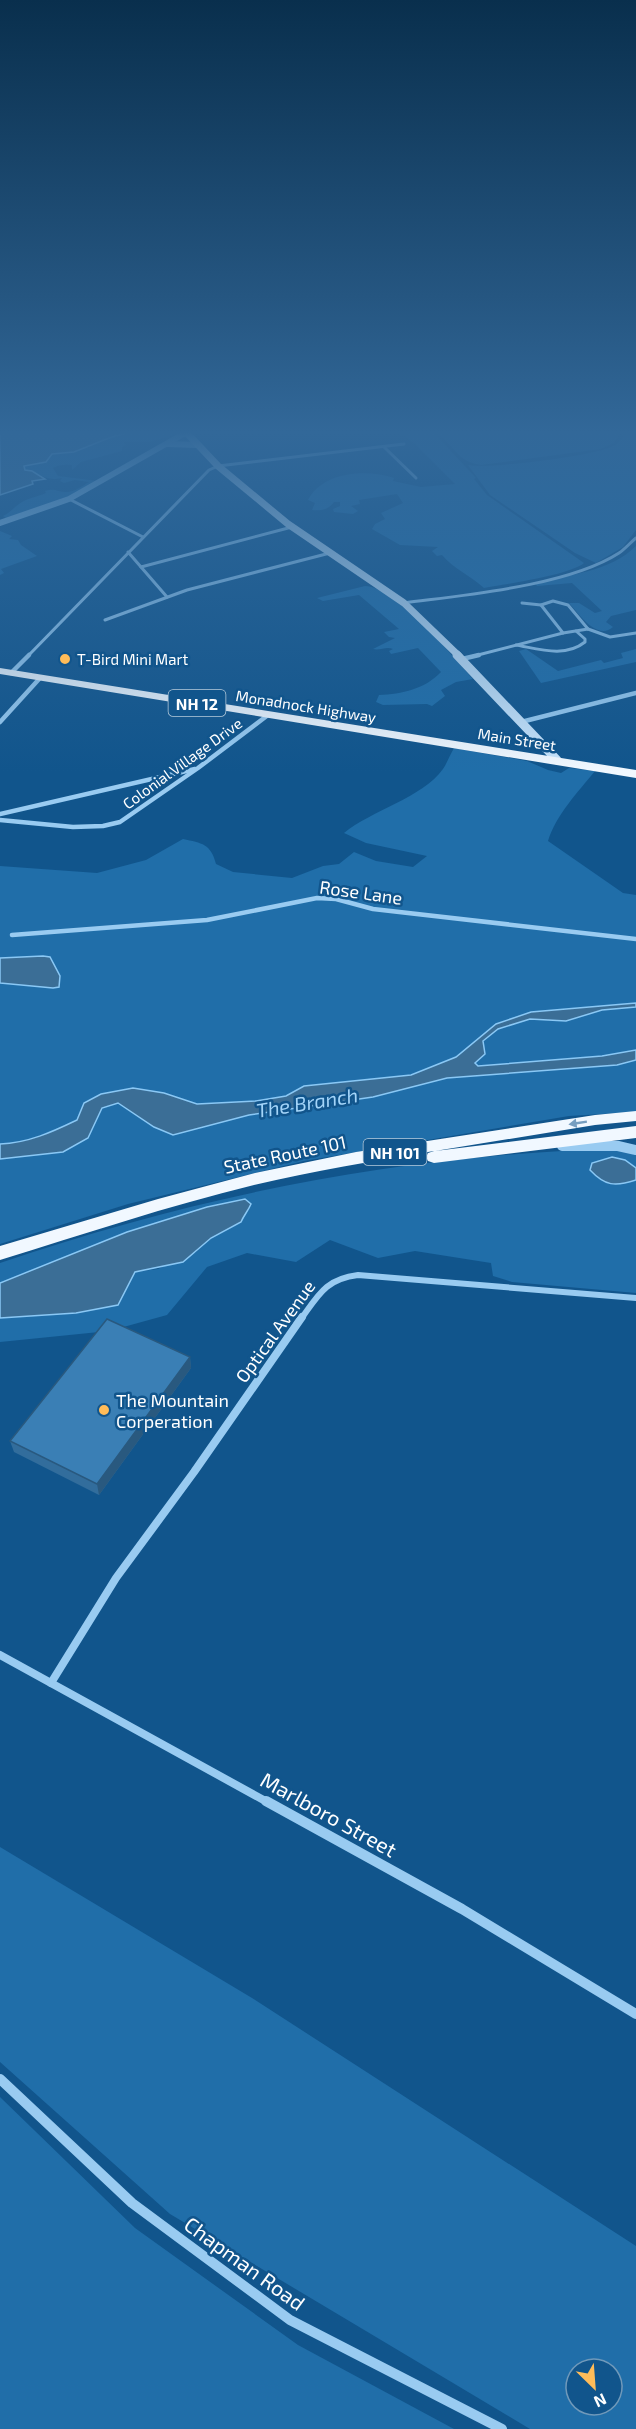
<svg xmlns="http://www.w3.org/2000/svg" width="636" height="2429" viewBox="0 0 636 2429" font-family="'Exo 2',sans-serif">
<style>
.green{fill:#206ea9;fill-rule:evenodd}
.water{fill:#3b6e96;stroke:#8ac8f5;stroke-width:1.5}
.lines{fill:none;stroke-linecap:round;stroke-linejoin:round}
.minor-far4{stroke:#99cbf1;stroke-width:3}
.minor-far3{stroke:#99cbf1;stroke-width:4.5}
.minor-far2{stroke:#99cbf1;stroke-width:6}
.minor-far1{stroke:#99cbf1;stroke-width:8}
.minor{stroke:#99cbf1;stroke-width:10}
.tertiary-far1{stroke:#99cbf1;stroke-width:6}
.tertiary{stroke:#99cbf1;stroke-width:10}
.secondary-far1{stroke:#c7e4fc;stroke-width:7}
.secondary{stroke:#c7e4fc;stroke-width:9}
.trunk{fill:#f1f8ff;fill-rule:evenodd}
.wall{fill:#326d9c}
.shaded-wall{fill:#29597f}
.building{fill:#3a7fb5;stroke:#29597f;stroke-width:1.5}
.oneway{fill:#769ec0}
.poi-dot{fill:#ffbc59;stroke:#11558c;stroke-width:2}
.labels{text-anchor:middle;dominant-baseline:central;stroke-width:5;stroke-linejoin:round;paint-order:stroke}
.far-poi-label{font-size:15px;fill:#fff;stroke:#11558c;text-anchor:start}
.far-street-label{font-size:15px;fill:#fff;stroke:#11558c}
.shield{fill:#11558c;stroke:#b8ccdc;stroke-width:1.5}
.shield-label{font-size:16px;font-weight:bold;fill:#fff}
.street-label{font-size:18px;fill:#fff;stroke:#11558c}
.poi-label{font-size:18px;fill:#fff;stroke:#11558c;text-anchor:start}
.water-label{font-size:20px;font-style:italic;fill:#a4d5f9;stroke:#11558c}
.near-street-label{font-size:21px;fill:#fff;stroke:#11558c}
</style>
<rect width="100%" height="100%" fill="#11558c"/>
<g class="green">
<path d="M130 432 180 433 150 442H124L126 445 122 447V451L81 462 72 470V465C67 464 57 465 53 468L58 476 98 481 69 497 6 518 3 516C10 513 13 508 19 504 27 498 37 497 46 493L45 491C54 488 56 491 65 492 73 493 82 486 89 482L75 480 64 483 60 481 62 478C43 482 41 472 25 470L24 466 46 462 52 454 74 452 109 438Z"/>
<path d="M399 432H432L438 437 476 478 474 479 487 495 584 563C570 575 506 584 484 588 471 576 454 569 442 555L437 556 432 551 438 547 400 545 372 529 375 524 385 519 381 513 403 503 397 494 359 500 360 504 351 506 358 511 353 514 334 512 333 509 340 506V502H334C328 510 321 511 312 510L315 503 308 500C323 471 368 469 394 478L393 481 421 487 455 484 415 444Z"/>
<path d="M435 432H621L614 443 601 449 481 465C457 462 454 445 435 432Z"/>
<path d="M625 432H636V530L623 547 596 563 575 553 490 495 468 465C489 469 595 456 613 446 620 443 622 439 625 432Z"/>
<polygon points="0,531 12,536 9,539 18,540 21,545 37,556 1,569 4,573 0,575"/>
<path d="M636 546V610L611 616 606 622 613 627C597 641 579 614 569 603H579L595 613 602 611 572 583 537 586 535 583C570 574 610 572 636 546Z"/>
<path d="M365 586C394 586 454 657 473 679L456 682 441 690 445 696 432 706 427 704 383 705 376 702 379 695C402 694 425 689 441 672L418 648 391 654 389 651 393 649C386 646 380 651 373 649L395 638 389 637 384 632 399 629 359 595 323 601 317 598Z"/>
<polygon points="526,649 558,671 601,660 604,663 623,658 621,653 636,649 636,662 541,683 519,651"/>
<path d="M454 748 527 761 548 770 561 773 569 768 595 771C578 792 556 815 548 841L623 893 636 895V1003L531 1012 496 1024 456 1057 411 1075 304 1086 286 1096 256 1101 197 1104 164 1093 84 1103 77 1120C52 1131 28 1143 0 1144V866L97 873 146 860 183 839C202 843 211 844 216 864L233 872 292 878 323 866 339 864 354 852 376 861 413 867 427 856 366 843 344 833C372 810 422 798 443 769 447 763 450 755 454 748Z"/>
<polygon points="636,1007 636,1050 602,1056 478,1066 475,1063 485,1054 483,1042 498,1029 530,1019 566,1021 602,1010"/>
<polygon points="636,1060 636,1112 569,1116 304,1161 128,1204 0,1244 0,1159 63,1152 88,1138 102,1108 118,1103 126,1107 249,1115 373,1097 447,1078 617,1065"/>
<path d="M616 1149 636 1155V1293L512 1282 493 1276 491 1263 415 1251 378 1258 330 1240 296 1262 247 1253 207 1267 167 1315 109 1331 0 1342V1318L76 1313 118 1305 135 1272 158 1269 196 1252 211 1238 241 1222 243 1214 249 1209 245 1199 207 1207 127 1232 0 1283V1263C199 1195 405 1154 616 1149Z"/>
<path d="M0 1847 252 1998 636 2246V2429H530L170 2214 0 2062ZM576 2369H612V2405H576Z"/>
<polygon points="0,2097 135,2228 298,2345 454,2429 0,2429"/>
</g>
<g class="water">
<polygon points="0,432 130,432 109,438 74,452 52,454 46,462 24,466 25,470 32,471 45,479 32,481 33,484 0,495"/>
<polygon points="43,956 50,957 60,976 59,987 53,988 0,983 0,958"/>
<path d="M636 1003V1007L602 1010 566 1021 530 1019 498 1029 483 1041 485 1054 475 1063 478 1066 602 1056 636 1050V1060L617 1065 447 1078 373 1097 249 1115 173 1135 154 1127 118 1103 102 1108 88 1138 63 1152 0 1159V1144C28 1143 52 1132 77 1120L84 1103 101 1094 133 1088 164 1093 197 1104 256 1101 286 1096 304 1086 411 1075 456 1057 496 1024 531 1012Z"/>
<path d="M612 1157 625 1160 636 1168V1180C615 1187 605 1186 590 1170L592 1163Z"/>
<path d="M245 1199 251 1204C248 1211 244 1215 241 1222L211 1238 183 1262 135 1272 118 1305 76 1313 0 1318V1283L127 1232 207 1207Z"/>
</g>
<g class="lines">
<g class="minor-far4">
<polyline points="384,447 416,478"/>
<polyline points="69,499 143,537"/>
<polyline points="128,552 167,597"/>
<polyline points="141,567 292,527"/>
<path d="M404 603C464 595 568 586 619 553 625 549 630 543 636 538"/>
<polyline points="522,603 541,605 553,601 568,605 588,629"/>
<polyline points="541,605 563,633"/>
<polyline points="105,620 187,590 330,553"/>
<path d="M516 645C539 649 565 658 585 642V639L576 631"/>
<polyline points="28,656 209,470 218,466 404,444"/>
<polyline points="474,656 563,633 588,629 610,637 636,633"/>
</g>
<g class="minor-far3">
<polyline points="462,659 479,655"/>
<polyline points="11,673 29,655"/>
<polyline points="0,722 40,678"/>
<polyline points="521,722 636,693"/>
<polyline points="0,814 195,769"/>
<polyline points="0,820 73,827 103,826 120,822 198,768 268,715"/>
<polyline points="12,935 207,920 317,898 336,899 373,909 636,939"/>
</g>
<path class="minor-far2" d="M301 1319C319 1294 326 1279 358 1275L636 1298"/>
<g class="minor-far1">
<polyline points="0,1655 269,1803"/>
<polyline points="51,1683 116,1578 194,1472 302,1317"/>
</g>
<g class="minor">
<polyline points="266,1801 462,1909 636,2014"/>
<polyline points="0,2079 132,2203 290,2320 502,2429"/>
</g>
<g class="tertiary-far1">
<polyline points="168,444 197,445"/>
<polyline points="0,523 69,499 187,432"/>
</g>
<polyline class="tertiary" points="562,1146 618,1146 636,1150"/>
<polyline class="secondary-far1" points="186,432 218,466 288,524 404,603 459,656"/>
<polyline class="secondary" points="457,655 557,760"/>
<g class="trunk">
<polygon points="0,668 636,770 636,778 0,674"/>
<path d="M636 1111V1121L595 1125 435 1151 636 1126V1138L434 1163 428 1161 426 1157 428 1153 434 1151C374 1161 313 1171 254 1185 168 1206 84 1234 0 1260V1246L158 1199 255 1173 356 1152 595 1115Z"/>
</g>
</g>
<polygon class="wall" points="190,1357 191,1368 99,1495 14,1452 10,1441"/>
<polygon class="shaded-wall" points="190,1357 191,1368 99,1495 97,1484"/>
<polygon class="building" points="107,1319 190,1357 97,1484 10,1441"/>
<defs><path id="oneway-solid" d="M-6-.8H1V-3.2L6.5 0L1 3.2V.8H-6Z" transform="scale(1.5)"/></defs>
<use class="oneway" href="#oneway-solid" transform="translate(578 1123) rotate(171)"/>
<linearGradient id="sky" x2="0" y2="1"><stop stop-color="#092f4d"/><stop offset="0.56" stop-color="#326899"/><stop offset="1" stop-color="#326899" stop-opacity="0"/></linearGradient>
<rect width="636" height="772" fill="url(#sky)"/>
<g class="poi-dot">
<circle cx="65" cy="659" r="6"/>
<circle cx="104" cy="1410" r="6"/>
</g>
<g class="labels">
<g class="far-poi-label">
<text x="77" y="659">T-Bird Mini Mart</text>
</g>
<g class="far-street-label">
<text transform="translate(306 706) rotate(9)">Monadnock Highway</text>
<text transform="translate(517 739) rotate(9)">Main Street</text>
<text transform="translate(182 763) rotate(-36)">Colonial Village Drive</text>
</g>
<g class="shield">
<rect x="168.5" y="690" width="57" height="26" rx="4.5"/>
<rect x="363.5" y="1139" width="63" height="26" rx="4.5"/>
</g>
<g class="shield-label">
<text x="197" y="703">NH 12</text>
<text x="395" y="1152">NH 101</text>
</g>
<g class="street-label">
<text transform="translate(361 892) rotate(8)">Rose Lane</text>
<text transform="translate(285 1154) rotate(-12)">State Route 101</text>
<text transform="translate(275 1331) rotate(-54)">Optical Avenue</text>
</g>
<g class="poi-label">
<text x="116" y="1400">The Mountain<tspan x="116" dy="21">Corperation</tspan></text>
</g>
<g class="water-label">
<text transform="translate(307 1102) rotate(-9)">The Branch</text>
</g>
<g class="near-street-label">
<text transform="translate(329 1814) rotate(29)">Marlboro Street</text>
<text transform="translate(245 2263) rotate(36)">Chapman Road</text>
</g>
</g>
<g transform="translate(594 2387) rotate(155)"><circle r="28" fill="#11558c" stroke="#7099ba" stroke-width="1.5"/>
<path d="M0-4.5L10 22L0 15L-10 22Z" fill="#ffbc59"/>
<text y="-9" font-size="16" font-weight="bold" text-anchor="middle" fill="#ffffff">N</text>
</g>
</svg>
